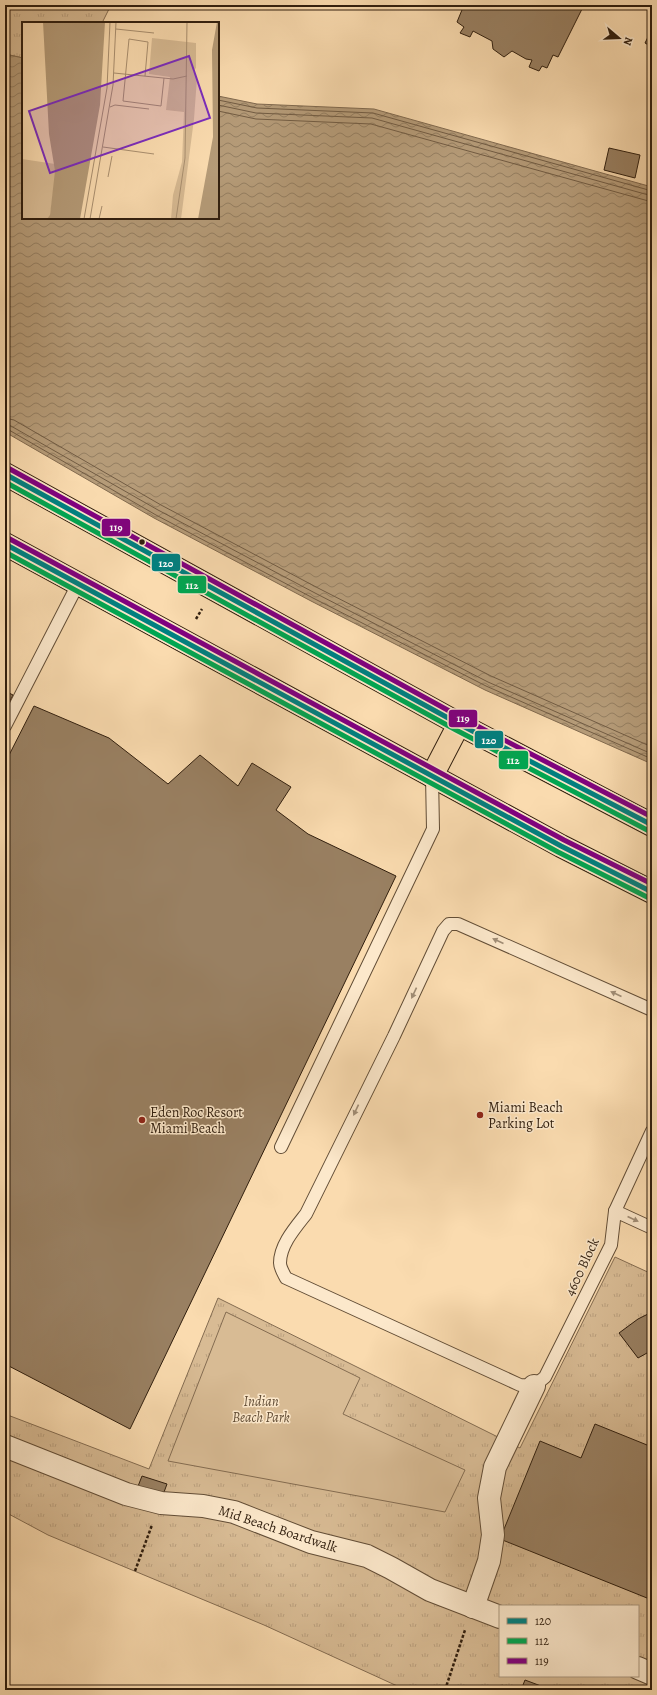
<svg xmlns="http://www.w3.org/2000/svg" width="657" height="1695" viewBox="0 0 657 1695" font-family="Alegreya,serif">
<style>
.grass{fill:url(#grass-tufts);stroke:#846c51;fill-rule:evenodd}
.garden{fill:#d8bb94;stroke:#846c51}
.water{fill:url(#water-waves);stroke:#80694e}
.lines{fill:none;stroke-linecap:round;stroke-linejoin:round}
.shore{stroke:#725c43;stroke-width:1}
.building{fill:#998062;stroke:#301e0e}
.lane-casing{stroke:#624d36;stroke-width:14}
.street-casing{stroke:#624d36;stroke-width:24}
.primary-casing{stroke:#301e0e;stroke-width:24}
.path{stroke:#301e0e;stroke-width:2.5;stroke-dasharray:3 2;stroke-linecap:butt}
.lane{stroke:#fce8cb;stroke-width:12}
.street{stroke:#fce8cb;stroke-width:22}
.primary{stroke:#fadbaf;stroke-width:22}
.bus-1-casing{stroke:#fce8cb;stroke-width:8}
.bus-2-casing{stroke:#fce8cb;stroke-width:8}
.bus-3-casing{stroke:#fce8cb;stroke-width:8}
.bus-1{stroke:#008080;stroke-width:5}
.bus-2{stroke:#00a651;stroke-width:5}
.bus-3{stroke:#800080;stroke-width:5}
.oneway{fill:#a08d76}
.bus-dot{fill:#301e0e;stroke:#fce8cb;stroke-width:1.5}
.poi-dot{fill:#8f2418;stroke:#fce8cb;stroke-width:1.5}
.labels{text-anchor:middle;dominant-baseline:central;stroke-width:3;stroke-linejoin:round;paint-order:stroke}
.poi-label{font-size:14px;fill:#301e0e;stroke:#fce8cb;text-anchor:start}
.street-label{font-size:14px;fill:#301e0e;stroke:#fce8cb}
.park-label{font-size:14px;font-style:italic;fill:#624d36;stroke:#fce8cb}
.inset-road{fill:none;stroke:#a98f6f;stroke-width:1}
.view{fill:#7b2cbf;fill-opacity:0.15;stroke:#7b2cbf;stroke-width:2}
.inset-edge{fill:none;stroke:#301e0e;stroke-width:2}
.line-badge{stroke:#fce8cb;stroke-width:1.5}
.badge-label{font-size:11px;text-anchor:middle;font-weight:bold;fill:#fff}
</style>
<defs>
<pattern id="grass-tufts" width="24" height="20" patternUnits="userSpaceOnUse"><rect width="24" height="20" fill="#d8bb94"/><path d="M3 7l-1-3M5 7V3M7 7l1-3M15 17l-1-3M17 17v-4M19 17l1-3" fill="none" stroke="#baa07e"/></pattern>
<pattern id="water-waves" width="16" height="10" patternUnits="userSpaceOnUse"><rect width="16" height="10" fill="#b59b78"/><path d="M0 5q4-4 8 0t8 0" fill="none" stroke="#947e61"/></pattern>
</defs>
<rect width="100%" height="100%" fill="#fadbaf"/>
<filter id="stains"><feTurbulence type="fractalNoise" baseFrequency=".005" numOctaves="4"/><feColorMatrix values="0 0 0 0 .2 0 0 0 0 .09 0 0 0 0 .02 0 0 0 .5 -.17"/></filter>
<radialGradient id="worn" r=".72"><stop offset=".6" stop-color="#630" stop-opacity="0"/><stop offset="1" stop-color="#630" stop-opacity=".3"/></radialGradient>
<g class="grass">
<polygon points="5,5 111,5 102,23 23,23 23,58 5,54"/>
<path d="M615 1257 652 1274V1690H506L503 1685 472 1690H406L264 1625 48 1535 5 1512V1414L149 1469 218 1298 520 1448ZM500 1606H638V1676H500Z"/>
</g>
<polygon class="garden" points="226,1312 360,1378 343,1414 465,1470 445,1512 168,1461"/>
<polygon class="water" points="5,54 23,58 23,218 218,218 218,96 257,104 374,109 652,187 652,764 485,690 311,601 154,518 5,432"/>
<g class="lines">
<g class="shore">
<polyline points="218,100 257,108 373,113 652,191"/>
<polyline points="218,105 256,113 372,118 652,196"/>
<polyline points="218,111 256,119 371,124 652,202"/>
<polyline points="5,418 14,420 161,505 318,588 491,676 652,747"/>
<polyline points="5,424 11,426 158,510 315,593 488,682 652,754"/>
<polyline points="5,429 9,430 156,515 313,598 486,686 652,759"/>
</g>
</g>
<g class="building">
<polygon points="464,5 584,5 558,57 553,55 547,68 542,66 539,71 529,67 532,60 526,59 512,51 504,57 493,49 492,41 473,31 470,37 460,33 464,27 457,22"/>
<polygon points="652,29 652,47 645,43"/>
<polygon points="609,148 640,155 635,178 604,170"/>
<polygon points="5,691 13,695 5,711"/>
<polygon points="34,706 109,738 168,784 200,755 238,786 252,763 291,787 276,810 308,834 396,876 130,1429 5,1364 5,763"/>
<polygon points="652,1312 652,1359 647,1353 638,1358 619,1333 638,1319"/>
<polygon points="595,1424 652,1447 652,1600 500,1539 540,1441 581,1458"/>
<polygon points="142,1476 167,1484 160,1503 135,1494"/>
<polygon points="525,1680 541,1686 539,1690 521,1690"/>
</g>
<g class="lines">
<g class="lane-casing">
<g id="lane">
<polyline points="5,726 78,584"/>
<path d="M652 1010 458 924H449L443 931 394 1036 306 1214C295 1228 280 1245 280 1263 280 1268 284 1274 286 1278L520 1385 534 1386 545 1377 611 1245 615 1211 652 1131"/>
<polyline points="281,1147 433,829 432,776"/>
<polyline points="615,1211 652,1228"/>
</g>
</g>
<g class="street-casing">
<g id="street">
<polyline points="5,1446 126,1494 161,1503 203,1506 234,1512 311,1542 367,1556 391,1568 430,1590 500,1617"/>
<polyline points="473,1607 489,1561 493,1535 489,1498 495,1467 534,1386"/>
<polyline points="638,1668 652,1674"/>
</g>
</g>
<g class="primary-casing">
<g id="primary">
<polyline points="5,474 459,724 652,825"/>
<polyline points="5,544 561,846 652,892"/>
<polyline points="432,776 459,724"/>
</g>
</g>
<g class="path">
<polyline points="196,619 202,609"/>
<polyline points="135,1571 152,1525"/>
<polyline points="445,1690 465,1630"/>
</g>
<use href="#lane" class="lane"/>
<use href="#street" class="street"/>
<use href="#primary" class="primary"/>
<g class="bus-1-casing">
<g id="bus-1">
<polyline points="5,474 459,724 652,825"/>
<polyline points="5,544 561,846 652,892"/>
</g>
</g>
<g class="bus-2-casing">
<g id="bus-2">
<polyline points="5,482 456,730 649,831"/>
<polyline points="5,552 558,852 649,898"/>
</g>
</g>
<g class="bus-3-casing">
<g id="bus-3">
<polyline points="8,468 462,718 652,817"/>
<polyline points="8,538 564,840 652,884"/>
</g>
</g>
<use href="#bus-1" class="bus-1"/>
<use href="#bus-2" class="bus-2"/>
<use href="#bus-3" class="bus-3"/>
</g>
<defs><path id="oneway-solid" d="M-6-.8H1V-3.2L6.5 0L1 3.2V.8H-6Z"/></defs>
<g class="oneway">
<use href="#oneway-solid" transform="translate(498 941) rotate(-156)"/>
<use href="#oneway-solid" transform="translate(414 993) rotate(115)"/>
<use href="#oneway-solid" transform="translate(616 994) rotate(-156)"/>
<use href="#oneway-solid" transform="translate(356 1110) rotate(115)"/>
<use href="#oneway-solid" transform="translate(633 1219) rotate(25)"/>
</g>
<circle class="bus-dot" cx="142" cy="542" r="3.5"/>
<g class="poi-dot">
<circle cx="480" cy="1115" r="4"/>
<circle cx="142" cy="1120" r="4"/>
</g>
<g class="labels">
<g class="poi-label">
<text x="488" y="1107">Miami Beach<tspan x="488" dy="16">Parking Lot</tspan></text>
<text x="150" y="1112">Eden Roc Resort<tspan x="150" dy="16">Miami Beach</tspan></text>
</g>
<g class="street-label">
<text transform="translate(582 1267) rotate(-65)">4600 Block</text>
<text transform="translate(278 1529) rotate(18)">Mid Beach Boardwalk</text>
</g>
<g class="park-label">
<text x="261" y="1401">Indian<tspan x="261" dy="16">Beach Park</tspan></text>
</g>
</g>
<g transform="translate(22 22)">
<rect width="197" height="197" fill="#fadbaf"/>
<path d="M130 16 174 21V46L171 49 175 56 172 97 159 197H149L151 173 160 140 162 90 144 88 148 55 127 52ZM0 137 33 142V158L28 194 25 197H0Z" fill="#d8bb94"/>
<path d="M152 60H157L161 88 145 87Z" fill="#d8bb94"/>
<path d="M21 0H83L78 83 58 197H25L28 193 33 149 27 112ZM195 0H197V197H176L191 115 190 28Z" fill="#b59b78"/>
<path class="inset-road" d="M94 7 132 11M92 51 151 57 165 54M123 54 126 20 107 17 101 79 139 84 142 56M88 85 93 83 127 87M81 125 132 132M86 155 90 134M62 197 85 66 88 0M68 197 91 63 94 0M77 197 80 184M154 197 163 136 165 0"/>
<path class="view" d="M167 34 188 96 28 151 7 89Z"/>
<rect width="197" height="197" class="inset-edge"/>
</g>
<g class="line-badge">
<rect x="101" y="518" width="30" height="19" rx="4" fill="#800080"/>
<rect x="151" y="553" width="30" height="19" rx="4" fill="#008080"/>
<rect x="177" y="575" width="30" height="19" rx="4" fill="#00a651"/>
<rect x="448" y="709" width="30" height="19" rx="4" fill="#800080"/>
<rect x="474" y="730" width="30" height="19" rx="4" fill="#008080"/>
<rect x="498" y="750" width="31" height="20" rx="4" fill="#00a651"/>
</g>
<g class="badge-label">
<text x="116" y="531">119</text>
<text x="166" y="567">120</text>
<text x="192" y="589">112</text>
<text x="463" y="722">119</text>
<text x="489" y="744">120</text>
<text x="513" y="764">112</text>
</g>
<rect width="657" height="1695" fill="none" stroke="#fadbaf" stroke-width="20"/>
<rect x="6" y="6" width="645" height="1683" fill="none" stroke="#301e0e" stroke-width="2"/>
<rect x="10" y="10" width="637" height="1675" fill="none" stroke="#301e0e"/>
<rect x="499" y="1605" width="140" height="72" fill="#fce8cb" stroke="#aa977f"/>
<rect x="507" y="1618" width="20" height="6" fill="#008080" stroke="#aa977f"/>
<text x="535" y="1625" font-size="12" fill="#301e0e">120</text>
<rect x="507" y="1638" width="20" height="6" fill="#00a651" stroke="#aa977f"/>
<text x="535" y="1645" font-size="12" fill="#301e0e">112</text>
<rect x="507" y="1658" width="20" height="6" fill="#800080" stroke="#aa977f"/>
<text x="535" y="1665" font-size="12" fill="#301e0e">119</text>
<g transform="translate(619 38) rotate(109)" stroke="#fce8cb" stroke-width="3" paint-order="stroke">
<path d="M0-3L7 15L0 10L-7 15Z" fill="#301e0e"/>
<text y="-6" font-size="11" font-weight="bold" text-anchor="middle" fill="#301e0e">N</text>
</g>
<rect width="100%" height="100%" filter="url(#stains)"/>
<rect width="100%" height="100%" fill="url(#worn)"/>
</svg>
